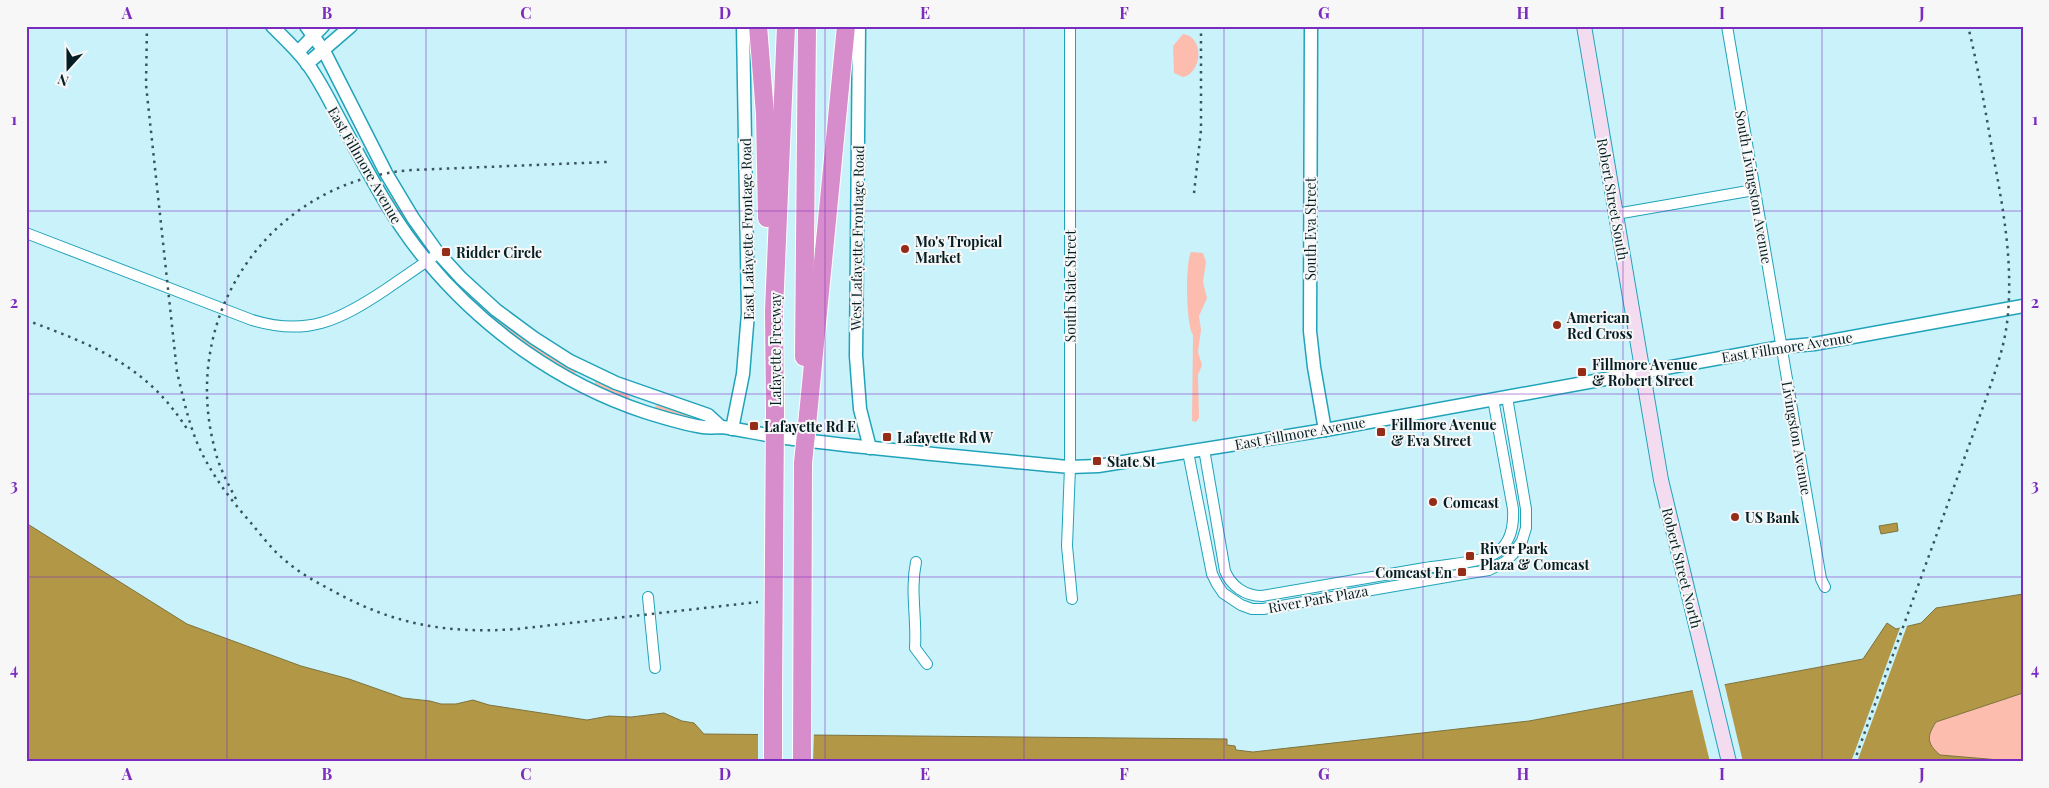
<svg xmlns="http://www.w3.org/2000/svg" width="2049" height="788" viewBox="0 0 2049 788" font-family="'Playfair Display',serif">
<style>
.green{fill:#fcbcae}
.water{fill:#b29846;stroke:#7e733c}
.pier{fill:#caf2fb}
.lines{fill:none;stroke-linecap:round;stroke-linejoin:round}
.minor-casing{stroke:#20a3b9;stroke-width:12}
.tertiary-casing{stroke:#20a3b9;stroke-width:15}
.secondary-casing{stroke:#20a3b9;stroke-width:16}
.motorway-casing{stroke:#fff;stroke-width:20}
.minor{stroke:#fff;stroke-width:10}
.tertiary{stroke:#fff;stroke-width:12}
.secondary{stroke:#f3dcef;stroke-width:14}
.motorway{stroke:#d78ccb;stroke-width:18}
.rail{stroke:#37555b;stroke-width:2.5;stroke-dasharray:2.5 5;stroke-linecap:butt}
.motorway-bridge-casing{stroke:#fff;stroke-width:20;stroke-linecap:butt}
.motorway-bridge{stroke:#d78ccb;stroke-width:18}
.grid{fill:none;stroke:#7b2cbf;stroke-width:1;stroke-opacity:0.55}
.poi-dot{fill:#952b19;stroke:#f7f7f7;stroke-width:2}
.labels{text-anchor:middle;dominant-baseline:central;stroke-width:4;stroke-linejoin:round;paint-order:stroke}
.street-label{font-size:14px;fill:#041e23;stroke:#f7f7f7}
.poi-label{font-size:14px;font-weight:bold;fill:#041e23;stroke:#f7f7f7;text-anchor:start}
.neatline{fill:none;stroke:#7b2cbf;stroke-width:2}
.grid-label{font-size:16px;text-anchor:middle;font-weight:bold;fill:#7b2cbf}
</style>
<rect width="100%" height="100%" fill="#caf2fb"/>
<g class="green">
<path d="M1183 34C1205 37 1202 73 1183 77L1174 73 1173 46Z"/>
<polygon points="392,198 395,198 424,242 423,244 420,243 391,200"/>
<path d="M1191 252 1203 253 1206 262 1203 282 1207 298 1199 316 1201 330 1198 352 1202 365 1198 375 1199 418 1196 422 1192 421 1193 335C1186 325 1185 264 1191 252Z"/>
<path d="M456 282 575 370 576 373 573 374C530 349 491 320 456 285Z"/>
<polygon points="595,381 629,395 630,397 628,399 595,385"/>
<polygon points="658,405 689,416 689,417 656,409 655,406"/>
<path d="M2023 693V762C2003 760 1983 759 1964 758 1957 757 1946 758 1940 755 1924 748 1929 732 1936 722Z"/>
</g>
<g class="water">
<path d="M26 523 187 624 301 666 349 679 403 698 430 701 441 704H456L473 700 489 705 587 720 609 716 631 717 664 713 682 721 694 723 704 734 1227 739V745L1235 746 1236 750 1253 752 1529 721 1863 659 1887 623 1896 629 1921 623 1936 608 2023 594V693L1936 722C1927 736 1926 743 1940 755L2023 762H26Z"/>
<polygon points="1897,523 1898,531 1881,534 1879,526"/>
</g>
<g class="pier">
<polygon points="1901,625 1907,626 1857,762 1851,762"/>
<polygon points="1724,682 1743,762 1710,762 1692,688"/>
<polygon points="758,732 814,732 813,762 758,762"/>
</g>
<g class="lines">
<g class="minor-casing">
<g id="minor">
<polyline points="1070,26 1070,467 1067,546 1072,599"/>
<polyline points="1727,26 1821,579 1825,587"/>
<polyline points="1616,214 1754,190"/>
<path d="M26 233 252 320C307 337 340 320 385 290 401 279 417 268 433 257"/>
<path d="M1204 449 1225 571C1231 586 1245 596 1262 596 1316 587 1371 577 1425 568 1443 565 1477 563 1492 555 1510 547 1514 527 1513 509L1493 399"/>
<polyline points="1188,452 1212,574 1217,584 1223,593 1241,605 1252,609 1263,609 1458,575 1489,570 1505,562 1513,554 1522,541 1526,528 1526,509 1507,397"/>
<path d="M916 562C910 591 917 618 915 648L927 664"/>
<polyline points="648,597 655,668"/>
</g>
</g>
<g class="tertiary-casing">
<g id="tertiary">
<path d="M272 26C284 38 296 49 306 62 320 80 330 102 341 122 367 170 391 218 426 260 483 329 560 384 645 412 664 418 683 424 703 427 709 428 716 427 722 427 743 430 764 435 786 438 880 450 975 458 1070 467L1098 466 1325 430 1781 347 1814 344 2023 306"/>
<polyline points="306,26 324,51 386,173 413,218 438,253 461,278 496,310 534,338 570,361 616,383 708,415 721,427"/>
<polyline points="859,26 856,356 860,409 870,448"/>
<polyline points="1311,26 1310,331 1314,367 1325,430"/>
<polyline points="298,52 323,26"/>
<polyline points="307,64 351,26"/>
<polyline points="732,429 743,374 748,313 743,26"/>
</g>
</g>
<g class="secondary-casing">
<polyline id="secondary" points="1584,26 1661,480 1729,762"/>
</g>
<g class="motorway-casing">
<g id="motorway">
<polyline points="758,26 765,114 767,218"/>
<polyline points="804,357 807,26"/>
<polyline points="775,415 774,311 786,26"/>
<polyline points="808,415 846,26"/>
<polyline points="773,762 773,697"/>
<polyline points="802,762 803,463"/>
</g>
</g>
<use href="#minor" class="minor"/>
<use href="#tertiary" class="tertiary"/>
<use href="#secondary" class="secondary"/>
<use href="#motorway" class="motorway"/>
<g class="rail">
<path d="M147 26 146 85 177 372C183 397 188 421 198 445 211 474 230 499 251 523 262 536 273 551 287 562 301 574 318 583 335 592 395 625 449 634 517 629L758 602"/>
<polyline points="1194,193 1201,130 1201,26"/>
<path d="M26 320C96 346 148 366 189 432"/>
<path d="M236 499C227 482 218 465 214 446 180 311 273 180 412 170L607 162"/>
<path d="M1854 762 1987 396C1995 372 2004 348 2007 323 2014 264 2003 207 1992 149 1985 108 1978 67 1968 26"/>
</g>
<g class="motorway-bridge-casing">
<g id="motorway-bridge">
<polyline points="803,463 808,415"/>
<polyline points="773,697 775,415"/>
</g>
</g>
<use href="#motorway-bridge" class="motorway-bridge"/>
</g>
<path class="grid" d="M227 26V762M426 26V762M626 26V762M825 26V762M1024 26V762M1224 26V762M1423 26V762M1623 26V762M1822 26V762M26 211H2023M26 394H2023M26 577H2023"/>
<g class="poi-dot">
<circle cx="905" cy="249" r="5"/>
<rect x="441" y="247" width="10" height="10" rx="2.5"/>
<circle cx="1557" cy="325" r="5"/>
<rect x="1577" y="367" width="10" height="10" rx="2.5"/>
<rect x="749" y="421" width="10" height="10" rx="2.5"/>
<rect x="1376" y="427" width="10" height="10" rx="2.5"/>
<rect x="882" y="432" width="10" height="10" rx="2.5"/>
<rect x="1092" y="456" width="10" height="10" rx="2.5"/>
<circle cx="1433" cy="502" r="5"/>
<circle cx="1735" cy="517" r="5"/>
<rect x="1465" y="551" width="10" height="10" rx="2.5"/>
<rect x="1457" y="567" width="10" height="10" rx="2.5"/>
</g>
<g class="labels">
<g class="street-label">
<text transform="translate(365 165) rotate(60)">East Fillmore Avenue</text>
<text transform="translate(1754 187) rotate(80)">South Livingston Avenue</text>
<text transform="translate(1613 199) rotate(80)">Robert Street South</text>
<text transform="translate(747 229) rotate(-91)">East Lafayette Frontage Road</text>
<text transform="translate(1310 229) rotate(-90)">South Eva Street</text>
<text transform="translate(857 238) rotate(-89)">West Lafayette Frontage Road</text>
<text transform="translate(1070 286) rotate(-90)">South State Street</text>
<text transform="translate(1787 347) rotate(-9)">East Fillmore Avenue</text>
<text transform="translate(775 349) rotate(-90)">Lafayette Freeway</text>
<text transform="translate(1300 433) rotate(-10)">East Fillmore Avenue</text>
<text transform="translate(1797 438) rotate(80)">Livingston Avenue</text>
<text transform="translate(1682 568) rotate(76)">Robert Street North</text>
<text transform="translate(1318 599) rotate(-10)">River Park Plaza</text>
</g>
<g class="poi-label">
<text x="915" y="241">Mo's Tropical<tspan x="915" dy="16">Market</tspan></text>
<text x="456" y="252">Ridder Circle</text>
<text x="1567" y="317">American<tspan x="1567" dy="16">Red Cross</tspan></text>
<text x="1592" y="364">Fillmore Avenue<tspan x="1592" dy="16">&amp; Robert Street</tspan></text>
<text x="1391" y="424">Fillmore Avenue<tspan x="1391" dy="16">&amp; Eva Street</tspan></text>
<text x="764" y="426">Lafayette Rd E</text>
<text x="897" y="437">Lafayette Rd W</text>
<text x="1107" y="461">State St</text>
<text x="1443" y="502">Comcast</text>
<text x="1745" y="517">US Bank</text>
<text x="1480" y="548">River Park<tspan x="1480" dy="16">Plaza &amp; Comcast</tspan></text>
<text x="1452" y="572" text-anchor="end">Comcast En</text>
</g>
</g>
<rect width="2049" height="788" fill="none" stroke="#f7f7f7" stroke-width="55"/>
<g transform="translate(68 68) rotate(201)" stroke="#f7f7f7" stroke-width="4" paint-order="stroke">
<path d="M0-4L9 19L0 12L-9 19Z" fill="#041e23"/>
<text y="-8" font-size="14" font-weight="bold" text-anchor="middle" fill="#041e23">N</text>
</g>
<rect x="28" y="28" width="1994" height="732" class="neatline"/>
<g class="grid-label">
<text x="127" y="19">A</text>
<text x="327" y="19">B</text>
<text x="526" y="19">C</text>
<text x="725" y="19">D</text>
<text x="925" y="19">E</text>
<text x="1124" y="19">F</text>
<text x="1324" y="19">G</text>
<text x="1523" y="19">H</text>
<text x="1722" y="19">I</text>
<text x="1922" y="19">J</text>
<text x="14" y="125">1</text>
<text x="2035" y="125">1</text>
<text x="14" y="308">2</text>
<text x="2035" y="308">2</text>
<text x="14" y="491">3</text>
<text x="2035" y="491">3</text>
<text x="14" y="675">4</text>
<text x="2035" y="675">4</text>
<text x="127" y="780">A</text>
<text x="327" y="780">B</text>
<text x="526" y="780">C</text>
<text x="725" y="780">D</text>
<text x="925" y="780">E</text>
<text x="1124" y="780">F</text>
<text x="1324" y="780">G</text>
<text x="1523" y="780">H</text>
<text x="1722" y="780">I</text>
<text x="1922" y="780">J</text>
</g>
</svg>
